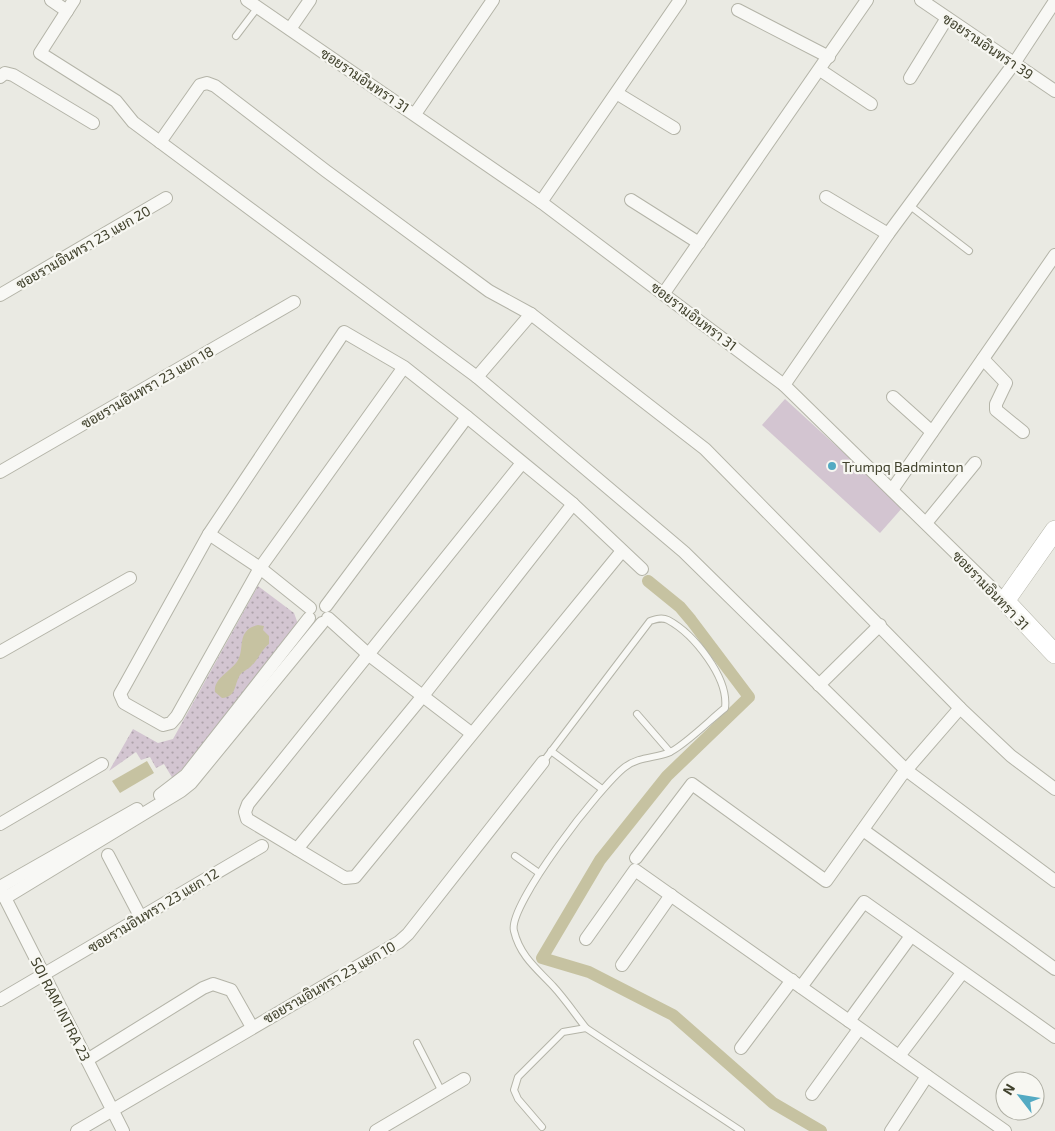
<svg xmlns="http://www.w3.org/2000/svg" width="1055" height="1131" viewBox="0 0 1055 1131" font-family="'Exo 2',Sarabun,sans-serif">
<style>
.green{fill:#d3c5d1}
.park{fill:url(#park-dots)}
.water{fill:#c6c2a1}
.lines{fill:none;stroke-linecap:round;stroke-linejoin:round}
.canal{stroke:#c6c2a1;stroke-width:12}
.lane-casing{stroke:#b4b4a8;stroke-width:8}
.street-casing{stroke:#b4b4a8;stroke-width:14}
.secondary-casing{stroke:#b4b4a8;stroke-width:20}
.lane{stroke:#f8f8f5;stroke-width:6}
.street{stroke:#f8f8f5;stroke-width:12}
.secondary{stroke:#fff;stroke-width:19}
.poi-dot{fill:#53aac3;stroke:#f7f7f2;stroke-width:2}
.labels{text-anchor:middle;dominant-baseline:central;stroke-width:4.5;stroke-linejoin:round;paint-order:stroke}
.street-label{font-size:14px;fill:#40412c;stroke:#f7f7f2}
.poi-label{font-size:14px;fill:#40412c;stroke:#f7f7f2;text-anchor:start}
</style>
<defs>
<pattern id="park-dots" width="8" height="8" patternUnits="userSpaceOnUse" patternTransform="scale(1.25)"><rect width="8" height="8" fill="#d3c5d1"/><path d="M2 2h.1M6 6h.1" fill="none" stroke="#ada2aa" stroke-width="1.8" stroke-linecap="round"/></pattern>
</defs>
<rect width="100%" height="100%" fill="#eaeae3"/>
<polygon class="green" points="785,399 903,507 880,533 762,425"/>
<polygon class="park" points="258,586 294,613 298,624 195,755 173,779 164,764 156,768 150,757 141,760 136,752 109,771 133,729 158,743 173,739"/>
<g class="water">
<path d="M258 625 264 626 263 630 269 636V644C261 650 259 659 252 665 249 669 243 671 240 675 234 684 237 697 222 698L215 692C213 678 232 671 238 660 245 648 236 630 258 625Z"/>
<polygon points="147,761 154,773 120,793 112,781"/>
</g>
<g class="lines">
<polyline class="canal" points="648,581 680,607 691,620 749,697 667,776 600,860 542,958 589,972 673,1015 773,1103 821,1131"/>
<g class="lane-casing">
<g id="lane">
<polyline points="236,36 258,7"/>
<polyline points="909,205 969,251"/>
<polyline points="637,714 670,752"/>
<polyline points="551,751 602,789"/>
<path d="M543 762 650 621C656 619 662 617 668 620 694 634 729 678 725 708 712 718 682 748 668 753 654 758 638 757 625 767 602 784 507 906 514 931 520 956 537 969 553 986 565 999 575 1014 586 1028"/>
<polyline points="515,856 539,873"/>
<polyline points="417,1043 442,1092"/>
<polyline points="542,1127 518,1099 514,1090 518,1077 563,1032 586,1028 741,1131"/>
</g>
</g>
<g class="street-casing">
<g id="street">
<polyline points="51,0 67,11"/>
<polyline points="74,0 40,53 116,101 133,122 477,377 684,552 906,770 1055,881"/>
<polyline points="247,0 541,202 784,385 1005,601"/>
<polyline points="921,0 1055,91"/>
<polyline points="738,10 829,57"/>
<polyline points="290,29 310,0"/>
<polyline points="820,70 871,104"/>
<polyline points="0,77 5,73 13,75 93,123"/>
<polyline points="910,78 947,18"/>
<polyline points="618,94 674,128"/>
<polyline points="415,114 493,0"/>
<polyline points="160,142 200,85 207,83 215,86 326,171 489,291 531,314 705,449 960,708 1011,756 1055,789"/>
<polyline points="826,197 888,234"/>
<polyline points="631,200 699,243"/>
<polyline points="541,202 680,0"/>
<polyline points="664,293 867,0"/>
<polyline points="0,295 166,198"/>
<polyline points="983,359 1006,383 996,404 996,410 1023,432"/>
<polyline points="404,367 260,568 177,716 171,723 163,725 124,703 120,694 124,687 209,534 344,332 404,367 467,417 573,504 642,569"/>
<polyline points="477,377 531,314"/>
<polyline points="784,385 888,234 1015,62 1055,1"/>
<polyline points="893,397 932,432"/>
<polyline points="522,463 248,804 245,812 247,819 345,878 355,877 622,551"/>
<polyline points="0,472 294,302"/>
<polyline points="892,490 1055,255"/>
<polyline points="926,523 975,463"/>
<polyline points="209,534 260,568 310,608"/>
<polyline points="326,606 467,417"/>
<polyline points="328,618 369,655 471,733"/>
<polyline points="0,652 130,578"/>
<polyline points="819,685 880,625"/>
<polyline points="160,795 186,775 309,618"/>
<polyline points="0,824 102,764"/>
<polyline points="863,830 1055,969"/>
<polyline points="297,849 422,697 573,504"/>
<polyline points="108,855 141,918"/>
<polyline points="636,858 692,784 826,881 901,776 960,708"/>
<polyline points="0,887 137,809"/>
<polyline points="2,892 123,1131"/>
<polyline points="5,898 181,791 191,783 322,623"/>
<polyline points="586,939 635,870 1005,1131"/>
<polyline points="622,965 671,895"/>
<polyline points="801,987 864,902 1055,1037"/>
<polyline points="0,1000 262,846"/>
<polyline points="849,1021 911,936"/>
<polyline points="741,1048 792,980"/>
<polyline points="899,1056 962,973"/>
<polyline points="87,1060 203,988 213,984 231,990 252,1027"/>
<polyline points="812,1094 859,1029"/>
<polyline points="77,1131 399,942 408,934 543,762"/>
<polyline points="376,1131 464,1079"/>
<polyline points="891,1131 927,1076"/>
</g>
</g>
<g class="secondary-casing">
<polyline id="secondary" points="1055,530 1005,601 1055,654"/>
</g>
<use href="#lane" class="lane"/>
<use href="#street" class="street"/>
<use href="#secondary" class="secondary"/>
</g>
<circle class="poi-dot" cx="832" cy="466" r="5"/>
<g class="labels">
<g class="street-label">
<text transform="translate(988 46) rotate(34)">ซอยรามอินทรา 39</text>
<text transform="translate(365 80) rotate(34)">ซอยรามอินทรา 31</text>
<text transform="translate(83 247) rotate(-30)">ซอยรามอินทรา 23 แยก 20</text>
<text transform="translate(694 316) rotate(37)">ซอยรามอินทรา 31</text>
<text transform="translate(147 387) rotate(-30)">ซอยรามอินทรา 23 แยก 18</text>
<text transform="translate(991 590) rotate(46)">ซอยรามอินทรา 31</text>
<text transform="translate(153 910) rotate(-31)">ซอยรามอินทรา 23 แยก 12</text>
<text transform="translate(329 982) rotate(-30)">ซอยรามอินทรา 23 แยก 10</text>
<text transform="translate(61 1009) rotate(63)">SOI RAM INTRA 23</text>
</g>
<g class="poi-label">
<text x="842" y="466">Trumpq Badminton</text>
</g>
</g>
<g transform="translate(1020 1096) rotate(301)"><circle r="24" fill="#f7f7f2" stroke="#aeaea3"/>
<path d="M0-4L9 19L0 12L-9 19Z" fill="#53aac3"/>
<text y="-8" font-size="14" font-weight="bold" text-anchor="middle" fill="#40412c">N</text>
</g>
</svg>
